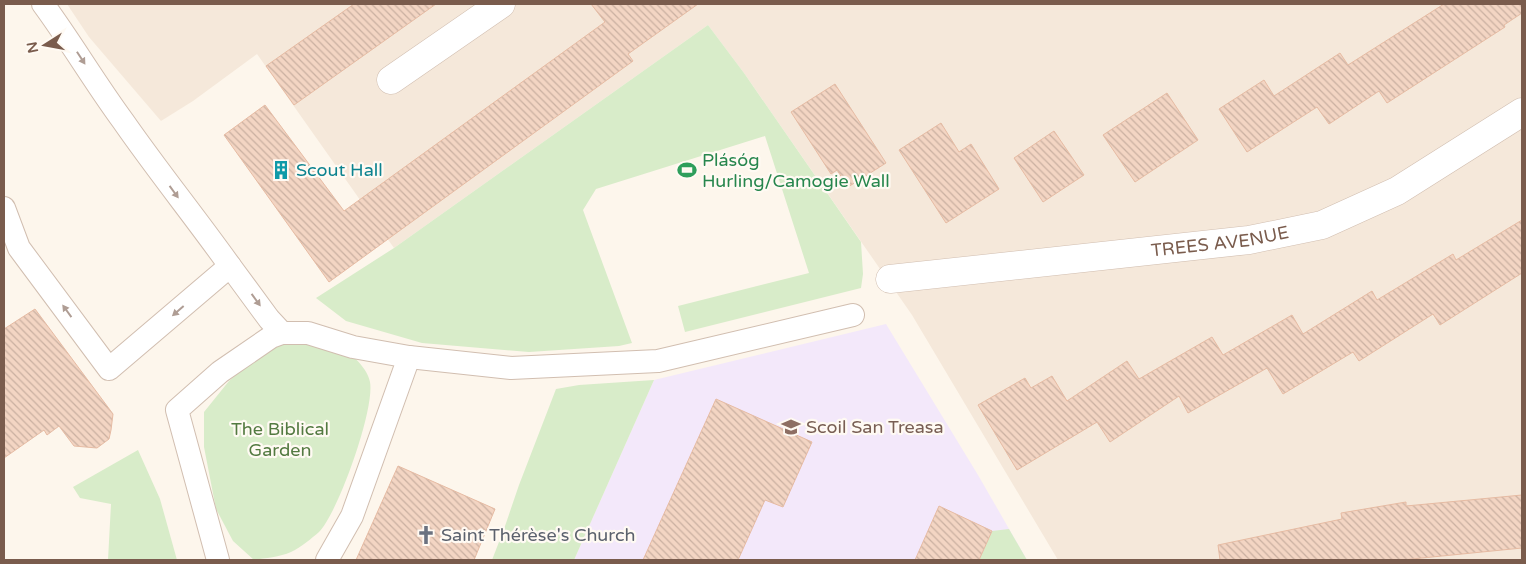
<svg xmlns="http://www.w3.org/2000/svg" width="1526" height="564" viewBox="0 0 1526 564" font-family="'Varela Round',sans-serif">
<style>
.residential{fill:#f5e8da}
.education{fill:#f3e8fa}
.green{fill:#d8ecc9}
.building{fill:url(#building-back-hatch);stroke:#e6bba3}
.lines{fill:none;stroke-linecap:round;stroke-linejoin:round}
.lane-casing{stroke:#d1beb0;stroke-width:24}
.street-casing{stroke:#d1beb0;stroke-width:29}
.lane{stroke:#fff;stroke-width:22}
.street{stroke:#fff;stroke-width:28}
.oneway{fill:#af9d94}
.labels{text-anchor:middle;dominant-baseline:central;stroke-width:4.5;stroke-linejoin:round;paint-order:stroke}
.leisure-label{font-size:18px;fill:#27864d;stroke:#fffaf3;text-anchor:start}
.culture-label{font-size:18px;fill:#0d838f;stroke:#fffaf3;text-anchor:start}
.street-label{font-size:18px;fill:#7a5c4d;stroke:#fffaf3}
.education-label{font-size:18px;fill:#785e54;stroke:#fffaf3;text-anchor:start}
.park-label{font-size:18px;fill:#537a41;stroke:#fffaf3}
.worship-label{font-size:18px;fill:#5b616d;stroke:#fffaf3;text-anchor:start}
</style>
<defs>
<pattern id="building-back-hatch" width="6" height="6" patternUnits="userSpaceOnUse" patternTransform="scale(1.25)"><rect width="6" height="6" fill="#f3d5c3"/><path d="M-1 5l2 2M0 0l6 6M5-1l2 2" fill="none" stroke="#cab0a1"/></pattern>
</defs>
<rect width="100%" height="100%" fill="#fdf6ec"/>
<polygon class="residential" points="67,4 1522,4 1522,560 1058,560 912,315 744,73 708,25 394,248 257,54 193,101 161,121 89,37"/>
<polygon class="education" points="886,324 978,475 1027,560 574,560 654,380"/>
<g class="green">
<polygon points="708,25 744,73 861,242 863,274 861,288 685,332 678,306 809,273 765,136 596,189 583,210 632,343 619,346 529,352 422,343 346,321 316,298 394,248"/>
<path d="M294 337 334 339C346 351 367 365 370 382 375 409 338 513 319 532 312 538 300 548 291 552 280 557 265 558 254 560L233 541 216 509 204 447V412L229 381 267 348Z"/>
<polygon points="654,380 574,560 492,560 504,529 519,485 556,389 579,385"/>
<polygon points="138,450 160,499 177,560 108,560 111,504 80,498 73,487"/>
<polygon points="1009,529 1027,560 979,560 992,531"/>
</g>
<g class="building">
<polygon points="354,4 436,4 294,105 266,66"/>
<polygon points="591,4 698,4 628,54 633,61 329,282 224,135 265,105 344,211 605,22"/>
<polygon points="1444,4 1522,4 1522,13 1504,25 1505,27 1387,103 1379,91 1329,124 1317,107 1247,152 1219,109 1264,80 1274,96 1340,53 1348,65"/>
<polygon points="835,84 886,163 848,187 837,170 831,174 791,112"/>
<polygon points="1167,93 1198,140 1135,182 1103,135"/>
<polygon points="941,123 959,152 971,144 999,189 946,223 899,150"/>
<polygon points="1054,131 1084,175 1043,202 1014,158"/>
<polygon points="1522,220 1522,273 1440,325 1433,314 1359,361 1353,352 1283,394 1267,368 1188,413 1179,396 1110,442 1097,422 1017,470 978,405 1025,378 1031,388 1052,376 1067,401 1127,361 1139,379 1212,337 1223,355 1292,315 1303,334 1372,291 1377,300 1453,254 1456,260"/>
<polygon points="35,309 113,414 111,430 109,439 97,448 74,446 59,426 47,435 44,430 4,458 4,329"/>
<polygon points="716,399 812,442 783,507 765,500 738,560 643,560"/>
<polygon points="398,466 495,509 474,560 356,560"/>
<polygon points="1522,495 1522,548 1402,560 1220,560 1218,545 1342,519 1341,513 1406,502 1406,506"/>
<polygon points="939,506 992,531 979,560 915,560"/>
</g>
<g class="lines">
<g class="lane-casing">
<g id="lane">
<path d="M4 208 19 248 109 369 230 266C195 217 157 170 123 121 95 83 71 42 43 4"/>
<polyline points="230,266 269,319 282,333"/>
<polyline points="218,560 177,410 220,372 271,337 282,333 308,333 353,347 409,357 511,368 658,361 853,315"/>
<polyline points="327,560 352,516 409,357"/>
</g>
</g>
<g class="street-casing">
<g id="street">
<polyline points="391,80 501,4"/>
<path id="s1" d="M890 279 1249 240 1322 225 1397 191 1522 112"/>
</g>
</g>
<use href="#lane" class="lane"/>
<use href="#street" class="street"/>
</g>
<defs><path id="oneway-solid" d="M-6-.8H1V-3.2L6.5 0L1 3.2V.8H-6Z" transform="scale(1.25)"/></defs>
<g class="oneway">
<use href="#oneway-solid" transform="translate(81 58) rotate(57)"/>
<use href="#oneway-solid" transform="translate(174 192) rotate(54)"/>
<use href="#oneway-solid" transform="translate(256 300) rotate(54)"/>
<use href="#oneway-solid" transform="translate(67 311) rotate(-126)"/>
<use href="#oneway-solid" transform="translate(178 311) rotate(139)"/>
</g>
<defs>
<g id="building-bare" transform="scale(1.5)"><path d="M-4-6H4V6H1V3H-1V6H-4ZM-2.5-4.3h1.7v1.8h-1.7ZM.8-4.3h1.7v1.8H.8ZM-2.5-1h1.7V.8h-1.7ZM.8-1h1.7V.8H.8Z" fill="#0f9aa8" stroke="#fffaf3" stroke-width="2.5" paint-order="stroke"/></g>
<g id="stadium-bare" transform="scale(1.5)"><path d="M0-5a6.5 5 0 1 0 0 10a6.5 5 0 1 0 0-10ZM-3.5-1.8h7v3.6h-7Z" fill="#2e9e5b" stroke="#fffaf3" stroke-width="2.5" paint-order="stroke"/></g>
<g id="school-bare" transform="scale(1.5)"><path d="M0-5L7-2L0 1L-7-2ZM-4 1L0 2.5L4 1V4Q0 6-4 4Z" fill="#8d6e63" stroke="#fffaf3" stroke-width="2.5" paint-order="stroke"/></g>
<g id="church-bare" transform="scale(1.5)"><path d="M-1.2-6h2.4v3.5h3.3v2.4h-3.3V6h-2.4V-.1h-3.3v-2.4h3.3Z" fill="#6b7280" stroke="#fffaf3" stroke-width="2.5" paint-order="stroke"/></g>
</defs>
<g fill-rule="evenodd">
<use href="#building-bare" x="281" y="170"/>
<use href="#stadium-bare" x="687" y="170"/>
<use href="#school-bare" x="791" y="427"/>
<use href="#church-bare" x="426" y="535"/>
</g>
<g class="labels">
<g class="leisure-label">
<text x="702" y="160">Plásóg<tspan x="702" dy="21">Hurling/Camogie Wall</tspan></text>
</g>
<g class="culture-label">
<text x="296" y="170">Scout Hall</text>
</g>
<g class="street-label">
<text stroke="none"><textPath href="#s1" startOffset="332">TREES AVENUE</textPath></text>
</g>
<g class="education-label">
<text x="806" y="427">Scoil San Treasa</text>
</g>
<g class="park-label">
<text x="280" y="429">The Biblical<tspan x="280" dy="21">Garden</tspan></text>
</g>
<g class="worship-label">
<text x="441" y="535">Saint Thérèse's Church</text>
</g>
</g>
<rect width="1526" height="564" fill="none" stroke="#7a5c4d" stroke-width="10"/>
<g transform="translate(45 45) rotate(259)" stroke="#fffaf3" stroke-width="4" paint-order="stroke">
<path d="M0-4L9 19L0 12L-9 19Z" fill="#7a5c4d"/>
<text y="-8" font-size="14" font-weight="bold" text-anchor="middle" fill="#7a5c4d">N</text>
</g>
</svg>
